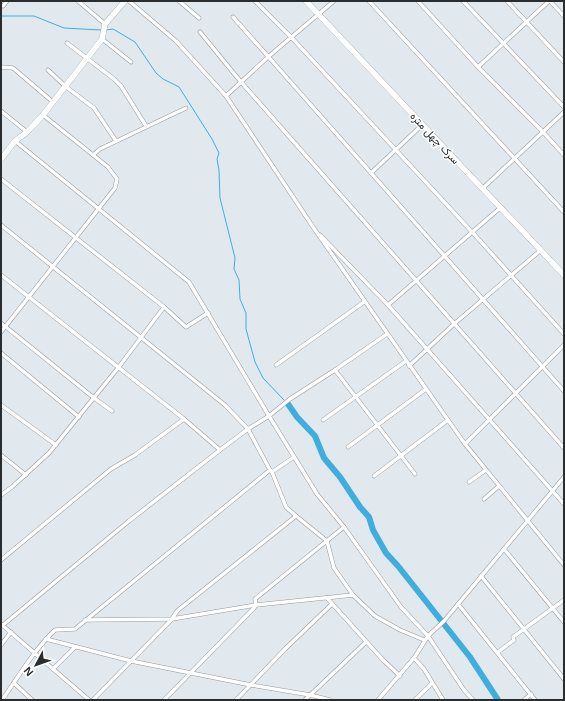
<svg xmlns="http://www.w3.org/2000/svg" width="565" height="701" viewBox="0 0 565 701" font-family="Helvetica,Vazirmatn,sans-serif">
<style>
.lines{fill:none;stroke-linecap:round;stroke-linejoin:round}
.stream{stroke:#3faedd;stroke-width:1}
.river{stroke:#3faedd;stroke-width:6}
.street-casing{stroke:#939a9e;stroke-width:4.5}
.secondary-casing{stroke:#939a9e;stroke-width:6}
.street{stroke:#fff;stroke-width:3.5}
.secondary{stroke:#fff;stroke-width:5.5}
.labels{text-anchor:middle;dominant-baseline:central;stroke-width:3;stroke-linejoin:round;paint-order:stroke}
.street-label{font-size:11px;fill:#2a2d2f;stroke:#fff}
</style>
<rect width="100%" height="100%" fill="#e1e9ee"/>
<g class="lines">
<g class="stream">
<polyline points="1,16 34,16 64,28 101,30"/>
<polyline points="106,30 113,29 135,42 156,73 163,79 179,87 212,139 219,153 217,159 219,170 220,198 235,258 234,269 239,280 240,299 246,313 246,329 255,362 263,378 284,400"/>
</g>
<polyline class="river" points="288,404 297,417 315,436 324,458 340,477 360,507 369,517 373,530 386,553 398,566 470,657 498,700"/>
<g class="street-casing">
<g id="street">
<polyline points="78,1 105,24"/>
<polyline points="129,1 176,41 226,96 313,227 448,420 465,444 564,565"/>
<polyline points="179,1 199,18"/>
<polyline points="255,1 291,37 473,233 564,334"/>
<polyline points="369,1 564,212"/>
<polyline points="418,1 478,67 542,131 564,155"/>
<polyline points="463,1 564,107"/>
<polyline points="507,1 564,62"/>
<polyline points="550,1 564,16"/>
<polyline points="3,6 7,1"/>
<polyline points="233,17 564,391"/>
<polyline points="200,32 241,82 564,448"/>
<polyline points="102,39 131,62"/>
<polyline points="67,43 114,79 121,86 146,126"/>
<polyline points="1,67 13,68 53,102"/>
<polyline points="478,67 549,1"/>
<polyline points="48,70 65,86 94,108 116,141"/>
<polyline points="226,96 268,57 334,1"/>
<polyline points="1,111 27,132"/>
<polyline points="15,141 189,282 269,416 317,494 344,527 401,607 428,636 464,690 473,700"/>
<polyline points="93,155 100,149 186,108"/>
<polyline points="371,173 422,125"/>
<polyline points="1,179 164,307 186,327 208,313"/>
<polyline points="482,189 564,112"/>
<polyline points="1,225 225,405 248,429 270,470"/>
<polyline points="320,235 388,305 564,504"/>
<polyline points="1,275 184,419 220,450"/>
<polyline points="388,305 500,208"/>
<polyline points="1,323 94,398 112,411"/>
<polyline points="1,332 115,188 117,179 108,167 43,115"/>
<polyline points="1,353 79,417"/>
<polyline points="276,365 364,302"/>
<polyline points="409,366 454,324 541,250"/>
<polyline points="335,370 415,474"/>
<polyline points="1,405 56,445"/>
<polyline points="323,420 406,361"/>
<polyline points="465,444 564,345"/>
<polyline points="348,447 426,389"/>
<polyline points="1,455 26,475"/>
<polyline points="374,476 448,420"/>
<polyline points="469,482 486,470"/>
<polyline points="1,495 12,487 49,453 118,368 164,307"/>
<polyline points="484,499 499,486"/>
<polyline points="296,516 327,541 334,568 353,595"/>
<polyline points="504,549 564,622"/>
<polyline points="1,560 111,469 135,455 184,419"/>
<polyline points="481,576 564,679"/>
<polyline points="327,598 383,660 400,676"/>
<polyline points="458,604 535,700"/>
<polyline points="85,620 172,619 256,605 353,595 375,616 400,630 424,640"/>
<polyline points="1,624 89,700"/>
<polyline points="3,625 129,521 220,450 248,429 269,416 290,399 335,370 387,334"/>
<polyline points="46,639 131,661 251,685 310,695 330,700"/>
<polyline points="1,645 11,632"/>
<polyline points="498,652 514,640 513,637 564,600"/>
<polyline points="414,658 424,669 443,700"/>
<polyline points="53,669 75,647"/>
<polyline points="14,683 32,700"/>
<path d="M2 700C19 676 34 650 55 630L75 629 270 470 272 472 294 457"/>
<polyline points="93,700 172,619 177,611 296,516 286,507 272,472"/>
<polyline points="164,700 254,608 256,605 255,599 344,527"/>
<polyline points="236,700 285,649 332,604"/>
<polyline points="305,700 366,642"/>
<polyline points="378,700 414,658 428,636 444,621 564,477"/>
<polyline points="415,700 432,683"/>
<polyline points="524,700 531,694"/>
</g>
</g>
<g class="secondary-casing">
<g id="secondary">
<polyline points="306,1 564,275"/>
<polyline points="1,159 15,141 27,132 43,115 102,39 105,24 125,1"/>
</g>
</g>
<use href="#street" class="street"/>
<use href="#secondary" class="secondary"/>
</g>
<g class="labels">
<g class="street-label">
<text transform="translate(435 138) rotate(47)">سرک چهل متره</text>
</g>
</g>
<rect width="565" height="701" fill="none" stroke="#2a2d2f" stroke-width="4"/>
<g transform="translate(36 665) rotate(229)" stroke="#ffffff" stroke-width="3" paint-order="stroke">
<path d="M0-3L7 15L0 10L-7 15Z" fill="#2a2d2f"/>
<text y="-6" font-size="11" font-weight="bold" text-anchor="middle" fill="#2a2d2f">N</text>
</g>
</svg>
